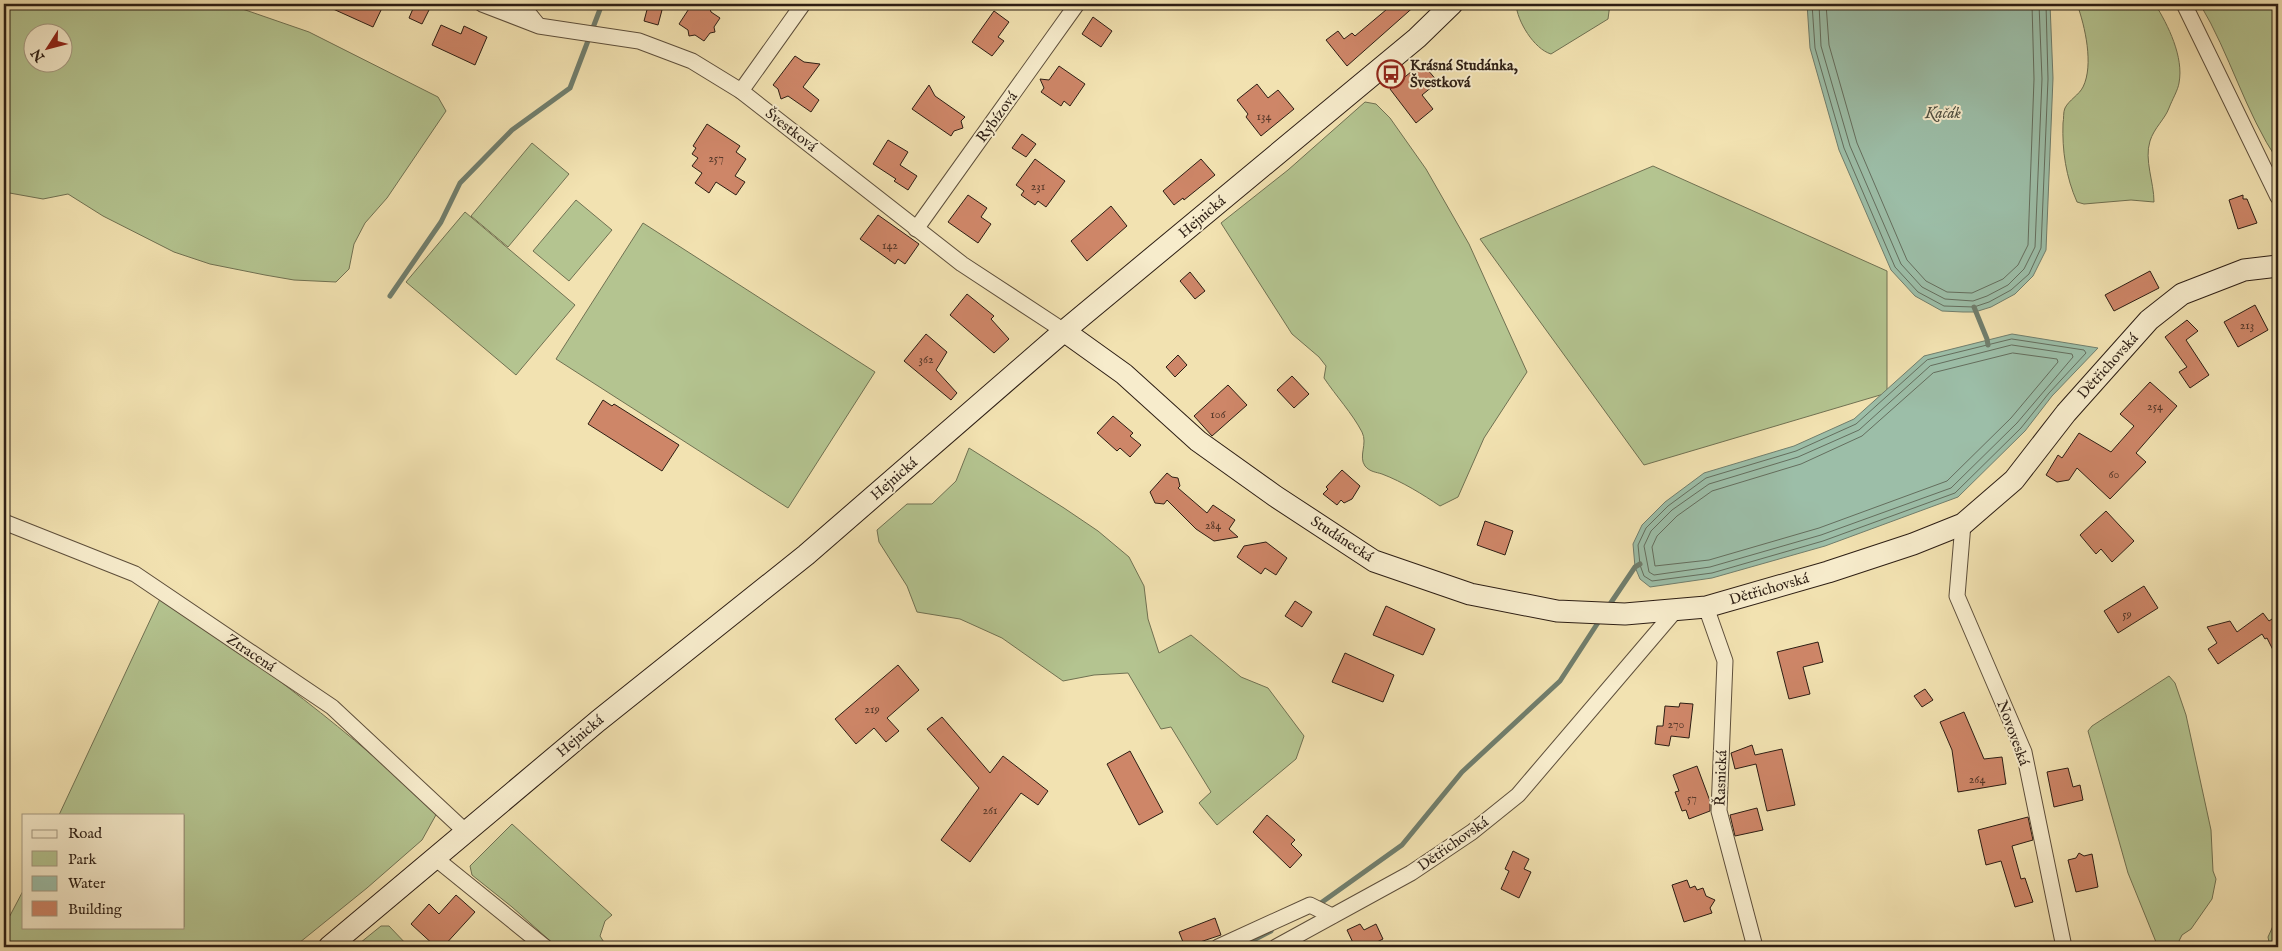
<svg xmlns="http://www.w3.org/2000/svg" width="2282" height="951" viewBox="0 0 2282 951" font-family="'IM FELL English',serif">
<style>
.green{fill:#b4c490;stroke:#707152;fill-rule:evenodd}
.water{fill:#9cbea8;stroke:#707e6d}
.lines{fill:none;stroke-linecap:round;stroke-linejoin:round}
.shore{stroke:#646e5e;stroke-width:1}
.stream{stroke:#707e6d;stroke-width:5}
.building{fill:#ce8668;stroke:#2d1e14}
.street-casing{stroke:#5e4f3b;stroke-width:17}
.secondary-casing{stroke:#2d1e14;stroke-width:23}
.street{stroke:#f7eccc;stroke-width:15}
.secondary{stroke:#f7eccc;stroke-width:21}
.labels{text-anchor:middle;dominant-baseline:central;stroke-width:4;stroke-linejoin:round;paint-order:stroke}
.number-label{font-size:12px;fill:#553829}
.poi-label{font-size:15px;font-weight:bold;fill:#2d1e14;stroke:#f7eccc;text-anchor:start}
.street-label{font-size:15px;fill:#2d1e14;stroke:#f7eccc}
.water-label{font-size:16px;font-style:italic;fill:#4e4e40;stroke:#f7eccc}
</style>
<rect width="100%" height="100%" fill="#f2e2b1"/>
<filter id="stains"><feTurbulence type="fractalNoise" baseFrequency=".004" numOctaves="4"/><feColorMatrix values="0 0 0 0 .2 0 0 0 0 .09 0 0 0 0 .02 0 0 0 .5 -.17"/></filter>
<radialGradient id="worn" r=".72"><stop offset=".6" stop-color="#630" stop-opacity="0"/><stop offset="1" stop-color="#630" stop-opacity=".3"/></radialGradient>
<g class="green">
<path d="M4 4H228L309 32 438 97 446 111 387 198 365 223 354 244 349 269 336 282 294 280 265 275 210 264 174 252 103 216 68 194 43 199 4 192ZM32 32H62V62H32Z"/>
<path d="M1516 4H1610L1608 19 1551 54C1534 49 1517 21 1516 4Z"/>
<path d="M2077 4H2155C2168 25 2184 57 2179 83 2178 90 2172 100 2169 108 2165 119 2154 128 2150 141 2144 160 2154 182 2154 202L2131 200 2084 204 2077 202C2066 177 2062 151 2063 123 2064 119 2063 112 2065 108 2069 100 2079 95 2083 87 2094 65 2085 26 2077 4Z"/>
<path d="M2200 4H2278V161C2245 112 2230 54 2200 4Z"/>
<path d="M1365 102 1376 104 1390 118 1426 169 1469 244 1527 372 1484 438 1458 497 1440 506C1422 494 1403 482 1382 474 1376 472 1370 472 1365 466 1358 456 1368 444 1362 432 1352 413 1336 396 1324 378L1326 366 1319 357 1292 334 1221 223 1288 170Z"/>
<polygon points="532,143 569,174 508,247 471,216"/>
<polygon points="1653,166 1887,271 1887,393 1644,465 1480,239"/>
<polygon points="576,200 612,230 569,281 533,251"/>
<polygon points="465,212 575,305 516,375 406,282"/>
<polygon points="643,223 875,372 788,508 556,359"/>
<polygon points="969,448 1064,508 1098,531 1129,557 1144,586 1148,619 1159,653 1191,635 1241,677 1268,688 1304,736 1296,759 1217,825 1199,803 1211,792 1171,727 1161,729 1128,673 1094,675 1063,681 1002,638 960,619 917,612 907,586 879,542 877,530 907,504 932,504 956,481"/>
<path d="M160 599C259 661 351 733 437 813L422 840 367 888 294 947H4V927L24 889V927H184V815H59Z"/>
<polygon points="2169,676 2175,683 2186,715 2211,830 2213,871 2216,879 2212,899 2191,929 2182,935 2176,947 2158,947 2128,873 2088,731 2092,726"/>
<polygon points="512,824 612,915 605,921 600,936 607,947 557,947 512,907 472,875 470,866"/>
<polygon points="2278,915 2278,947 2270,947 2268,937"/>
<polygon points="381,926 389,926 409,947 355,947"/>
</g>
<g class="water">
<polygon points="1807,4 2050,4 2053,78 2046,250 2033,276 2015,294 1991,307 1975,312 1963,312 1942,311 1915,296 1891,270 1839,150 1810,48"/>
<polygon points="2012,334 2098,348 2052,396 2025,431 1958,497 1825,546 1712,578 1650,587 1640,579 1635,567 1633,544 1642,525 1665,502 1704,473 1794,446 1854,419 1924,356"/>
</g>
<g class="lines">
<g class="shore">
<polyline points="1812,4 1815,48 1844,148 1895,267 1918,292 1944,306 1974,307 1989,302 2011,290 2029,274 2041,248 2048,79 2046,4"/>
<polyline points="1819,4 1821,46 1850,146 1901,264 1922,287 1945,299 1973,301 1987,296 2008,285 2024,269 2035,247 2042,79 2039,4"/>
<polyline points="1826,4 1829,45 1857,143 1907,260 1926,281 1947,292 1972,293 2003,279 2018,265 2028,245 2034,79 2032,4"/>
<polygon points="2012,339 2084,350 2086,353 2049,393 2021,428 1955,493 1823,541 1712,573 1652,581 1644,576 1640,565 1638,545 1646,528 1668,506 1706,478 1796,451 1856,424 1927,360"/>
<polygon points="2012,345 2072,354 2073,357 2017,423 1951,488 1821,535 1710,567 1654,575 1649,572 1644,546 1651,531 1672,510 1709,484 1798,457 1859,430 1930,366"/>
<polygon points="2013,353 2057,359 2058,362 2011,418 1947,481 1819,528 1709,560 1655,566 1652,547 1657,536 1677,516 1712,491 1801,464 1862,436 1933,373"/>
</g>
<g class="stream">
<polyline points="390,296 441,222 460,183 512,130 570,88 602,4"/>
<polyline points="1974,307 1987,339 1988,345"/>
<polyline points="1608,607 1635,567 1640,564"/>
<polyline points="1318,905 1402,845 1462,772 1560,681 1601,618"/>
<polyline points="1240,947 1271,931"/>
</g>
</g>
<g class="building">
<polygon points="322,4 374,4 382,8 373,27"/>
<polygon points="415,4 430,8 422,24 409,18"/>
<polygon points="692,4 709,6 711,12 720,18 714,27 715,32 710,33 704,41 695,35 689,36 688,30 679,24"/>
<polygon points="1393,4 1417,4 1347,66 1326,40 1338,31 1344,39 1352,33 1355,36"/>
<polygon points="648,6 662,10 658,25 644,21"/>
<polygon points="994,11 1009,22 998,37 1004,41 992,56 972,42"/>
<polygon points="1093,17 1112,31 1101,47 1082,34"/>
<polygon points="441,25 461,34 464,26 487,37 475,65 432,45"/>
<polygon points="795,56 804,62 820,64 803,87 819,100 811,112 788,96 781,99 778,89 773,85"/>
<polygon points="1422,63 1438,82 1422,95 1433,109 1416,123 1390,89"/>
<polygon points="1059,66 1085,84 1070,106 1064,101 1061,106 1041,92 1044,88 1040,79 1049,80"/>
<polygon points="1257,84 1268,98 1278,90 1294,109 1261,136 1246,117 1248,114 1237,100"/>
<polygon points="929,85 935,96 965,117 961,121 963,128 954,131 951,136 912,109"/>
<polygon points="707,124 740,146 736,152 746,159 735,176 745,182 736,195 716,182 709,193 695,183 702,173 692,166 698,158 692,154 696,148 693,146"/>
<polygon points="1022,134 1036,144 1026,157 1012,148"/>
<polygon points="888,140 908,152 900,165 917,176 908,190 894,181 896,179 873,164"/>
<polygon points="1035,159 1065,181 1046,207 1038,201 1035,205 1021,195 1024,191 1016,185"/>
<polygon points="1201,159 1215,175 1184,200 1183,198 1174,205 1163,191"/>
<polygon points="968,195 987,208 981,217 991,224 978,243 948,222"/>
<polygon points="2243,195 2243,199 2247,199 2257,223 2238,229 2229,200"/>
<polygon points="1111,206 1127,226 1087,261 1071,241"/>
<polygon points="878,215 919,244 905,264 898,259 895,264 860,239"/>
<polygon points="2150,271 2159,288 2114,311 2105,295"/>
<polygon points="1190,272 1205,291 1195,299 1180,281"/>
<polygon points="967,294 994,316 991,319 1009,339 994,353 950,315"/>
<polygon points="2255,305 2268,330 2238,347 2224,322"/>
<polygon points="2187,320 2198,331 2186,340 2209,375 2190,388 2179,372 2187,367 2165,337"/>
<polygon points="926,334 947,352 936,370 957,393 951,400 904,361"/>
<polygon points="1178,355 1187,365 1175,377 1166,367"/>
<polygon points="1292,376 1309,394 1294,408 1277,390"/>
<polygon points="2150,382 2177,406 2136,453 2146,462 2110,499 2077,468 2069,480 2057,482 2046,475 2058,455 2062,458 2079,433 2111,452 2134,426 2120,414"/>
<polygon points="1228,385 1247,405 1212,436 1194,416"/>
<polygon points="603,400 612,406 614,404 679,445 662,471 588,424"/>
<polygon points="1113,416 1133,433 1130,436 1141,445 1130,457 1120,448 1117,451 1097,433"/>
<polygon points="1342,470 1360,486 1352,499 1344,503 1341,500 1337,505 1323,494 1328,489 1326,487"/>
<polygon points="1167,473 1172,477 1178,478 1180,486 1178,488 1207,513 1213,505 1235,520 1229,529 1238,537 1214,541 1196,529 1167,500 1164,504 1155,503 1150,492"/>
<polygon points="2106,511 2134,541 2112,562 2101,549 2096,554 2080,535"/>
<polygon points="1485,521 1513,531 1505,555 1477,545"/>
<polygon points="1266,542 1287,558 1276,575 1265,568 1261,574 1237,557 1244,546"/>
<polygon points="2144,586 2158,608 2118,633 2104,611"/>
<polygon points="1295,601 1312,612 1302,627 1285,616"/>
<polygon points="1386,606 1435,629 1423,655 1373,635"/>
<polygon points="2263,613 2269,621 2278,615 2278,660 2267,638 2265,639 2262,634 2218,664 2208,649 2217,643 2207,627 2230,621 2237,632"/>
<polygon points="1818,642 1823,662 1803,667 1810,694 1789,699 1777,652"/>
<polygon points="1345,653 1394,675 1383,702 1332,682"/>
<polygon points="898,665 919,690 887,718 899,731 886,742 874,728 856,744 835,719"/>
<polygon points="1925,689 1933,700 1922,707 1914,696"/>
<polygon points="1680,703 1693,704 1689,738 1671,736 1669,746 1655,744 1657,726 1663,726 1665,706 1679,707"/>
<polygon points="1964,712 1984,759 2002,757 2006,784 1958,792 1952,750 1940,722"/>
<polygon points="942,717 990,773 1003,756 1048,791 1038,805 1021,793 970,862 941,840 979,788 927,729"/>
<polygon points="1752,745 1755,755 1782,749 1795,805 1767,811 1756,764 1735,769 1731,753"/>
<polygon points="1130,751 1163,812 1139,825 1107,764"/>
<polygon points="1697,766 1710,801 1710,811 1689,819 1686,810 1682,811 1675,792 1679,791 1673,775"/>
<polygon points="2068,768 2073,787 2080,785 2083,800 2054,807 2047,772"/>
<polygon points="1757,808 1763,830 1735,836 1730,815"/>
<polygon points="1267,815 1295,840 1291,844 1302,855 1290,868 1253,832"/>
<polygon points="2028,817 2033,840 2012,846 2021,879 2025,878 2033,902 2015,907 2001,861 1986,865 1978,830"/>
<polygon points="1513,851 1529,859 1524,869 1531,872 1519,898 1501,889 1509,871 1505,869"/>
<polygon points="2079,853 2084,856 2092,854 2098,887 2076,892 2068,860 2076,858"/>
<polygon points="1687,880 1690,888 1695,886 1697,890 1703,888 1706,896 1715,900 1710,908 1712,913 1684,922 1672,885"/>
<polygon points="456,895 475,912 443,947 436,947 411,924 429,904 439,914"/>
<polygon points="1215,918 1221,935 1185,947 1179,932"/>
<polygon points="1360,924 1364,930 1376,924 1383,939 1367,947 1355,947 1347,930"/>
</g>
<g class="lines">
<g class="street-casing">
<g id="street">
<polyline points="482,4 539,26 639,41 692,61 741,91 962,264 1064,331"/>
<polyline points="521,4 538,25"/>
<polyline points="2184,4 2278,197"/>
<polyline points="741,91 803,4"/>
<polyline points="916,229 1077,4"/>
<polyline points="4,522 135,574 332,707 466,832"/>
<polyline points="1963,524 1957,596 2024,752 2064,947"/>
<polyline points="1706,607 1725,661 1719,811 1755,947"/>
<polyline points="435,858 545,947"/>
<polyline points="1218,947 1310,905 1332,916"/>
<polyline points="1276,947 1411,873 1472,832 1518,795 1675,611"/>
</g>
</g>
<g class="secondary-casing">
<g id="secondary">
<polyline points="1064,331 1124,374 1198,441 1275,496 1374,561 1470,594 1557,611 1625,614 1706,607 1828,572 1913,544 1963,524 2014,480 2066,413 2149,320 2182,294 2244,270 2278,266"/>
<polyline points="329,947 598,721 806,555 1064,331 1417,38 1452,4"/>
</g>
</g>
<use href="#street" class="street"/>
<use href="#secondary" class="secondary"/>
</g>
<defs>
<g id="bus-ring" transform="scale(1.4375)"><circle r="9.5" fill="#f7eccc" stroke="#8f2418" stroke-width="1.5"/><path d="M-5-6H5V4H4V6H2V4H-2V6H-4V4H-5ZM-3.5-4V0h7V-4ZM-3.5 1.2v1.5H-2V1.2ZM2 1.2v1.5H3.5V1.2Z" fill="#8f2418"/></g>
</defs>
<g fill-rule="evenodd">
<use href="#bus-ring" x="1391" y="74"/>
</g>
<g class="labels">
<g class="number-label">
<text x="1264" y="116">134</text>
<text x="716" y="158">257</text>
<text x="1038" y="186">231</text>
<text x="890" y="245">142</text>
<text x="2247" y="325">213</text>
<text x="926" y="359">362</text>
<text x="2155" y="406">254</text>
<text x="1218" y="414">106</text>
<text x="2114" y="474">60</text>
<text x="1213" y="525">284</text>
<text x="2127" y="614">59</text>
<text x="872" y="709">219</text>
<text x="1676" y="724">270</text>
<text x="1977" y="779">264</text>
<text x="1692" y="798">57</text>
<text x="990" y="810">261</text>
</g>
<g class="poi-label">
<text x="1410" y="65">Krásná Studánka,<tspan x="1410" dy="17">Švestková</tspan></text>
</g>
<g class="street-label">
<text transform="translate(997 117) rotate(-54)">Rybízová</text>
<text transform="translate(791 130) rotate(38)">Švestková</text>
<text transform="translate(1202 217) rotate(-40)">Hejnická</text>
<text transform="translate(2108 366) rotate(-48)">Dětřichovská</text>
<text transform="translate(894 479) rotate(-41)">Hejnická</text>
<text transform="translate(1342 539) rotate(33)">Studánecká</text>
<text transform="translate(1769 589) rotate(-16)">Dětřichovská</text>
<text transform="translate(251 653) rotate(34)">Ztracená</text>
<text transform="translate(2013 733) rotate(70)">Novoveská</text>
<text transform="translate(580 736) rotate(-40)">Hejnická</text>
<text transform="translate(1721 778) rotate(-88)">Řasnická</text>
<text transform="translate(1453 844) rotate(-35)">Dětřichovská</text>
</g>
<g class="water-label">
<text x="1943" y="114">Kačák</text>
</g>
</g>
<rect width="2282" height="951" fill="none" stroke="#f2e2b1" stroke-width="20"/>
<rect x="5" y="5" width="2272" height="941" fill="none" stroke="#2d1e14" stroke-width="2.5"/>
<rect x="10" y="10" width="2262" height="931" fill="none" stroke="#2d1e14"/>
<rect x="22" y="814" width="162" height="115" fill="#f7eccc" stroke="#a69a82"/>
<rect x="32" y="830" width="25" height="8" fill="#f7eccc" stroke="#a69a82"/>
<text x="68" y="838" font-size="15" fill="#2d1e14">Road</text>
<rect x="32" y="851" width="25" height="15" fill="#b4c490" stroke="#a69a82"/>
<text x="68" y="864" font-size="15" fill="#2d1e14">Park</text>
<rect x="32" y="876" width="25" height="15" fill="#9cbea8" stroke="#a69a82"/>
<text x="68" y="888" font-size="15" fill="#2d1e14">Water</text>
<rect x="32" y="901" width="25" height="15" fill="#ce8668" stroke="#a69a82"/>
<text x="68" y="914" font-size="15" fill="#2d1e14">Building</text>
<g transform="translate(48 48) rotate(234)"><circle r="24" fill="#f7eccc" stroke="#a69a82"/>
<path d="M0-4L9 19L0 12L-9 19Z" fill="#8f2418"/>
<text y="-8" font-size="14" font-weight="bold" text-anchor="middle" fill="#2d1e14">N</text>
</g>
<rect width="100%" height="100%" filter="url(#stains)"/>
<rect width="100%" height="100%" fill="url(#worn)"/>
</svg>
